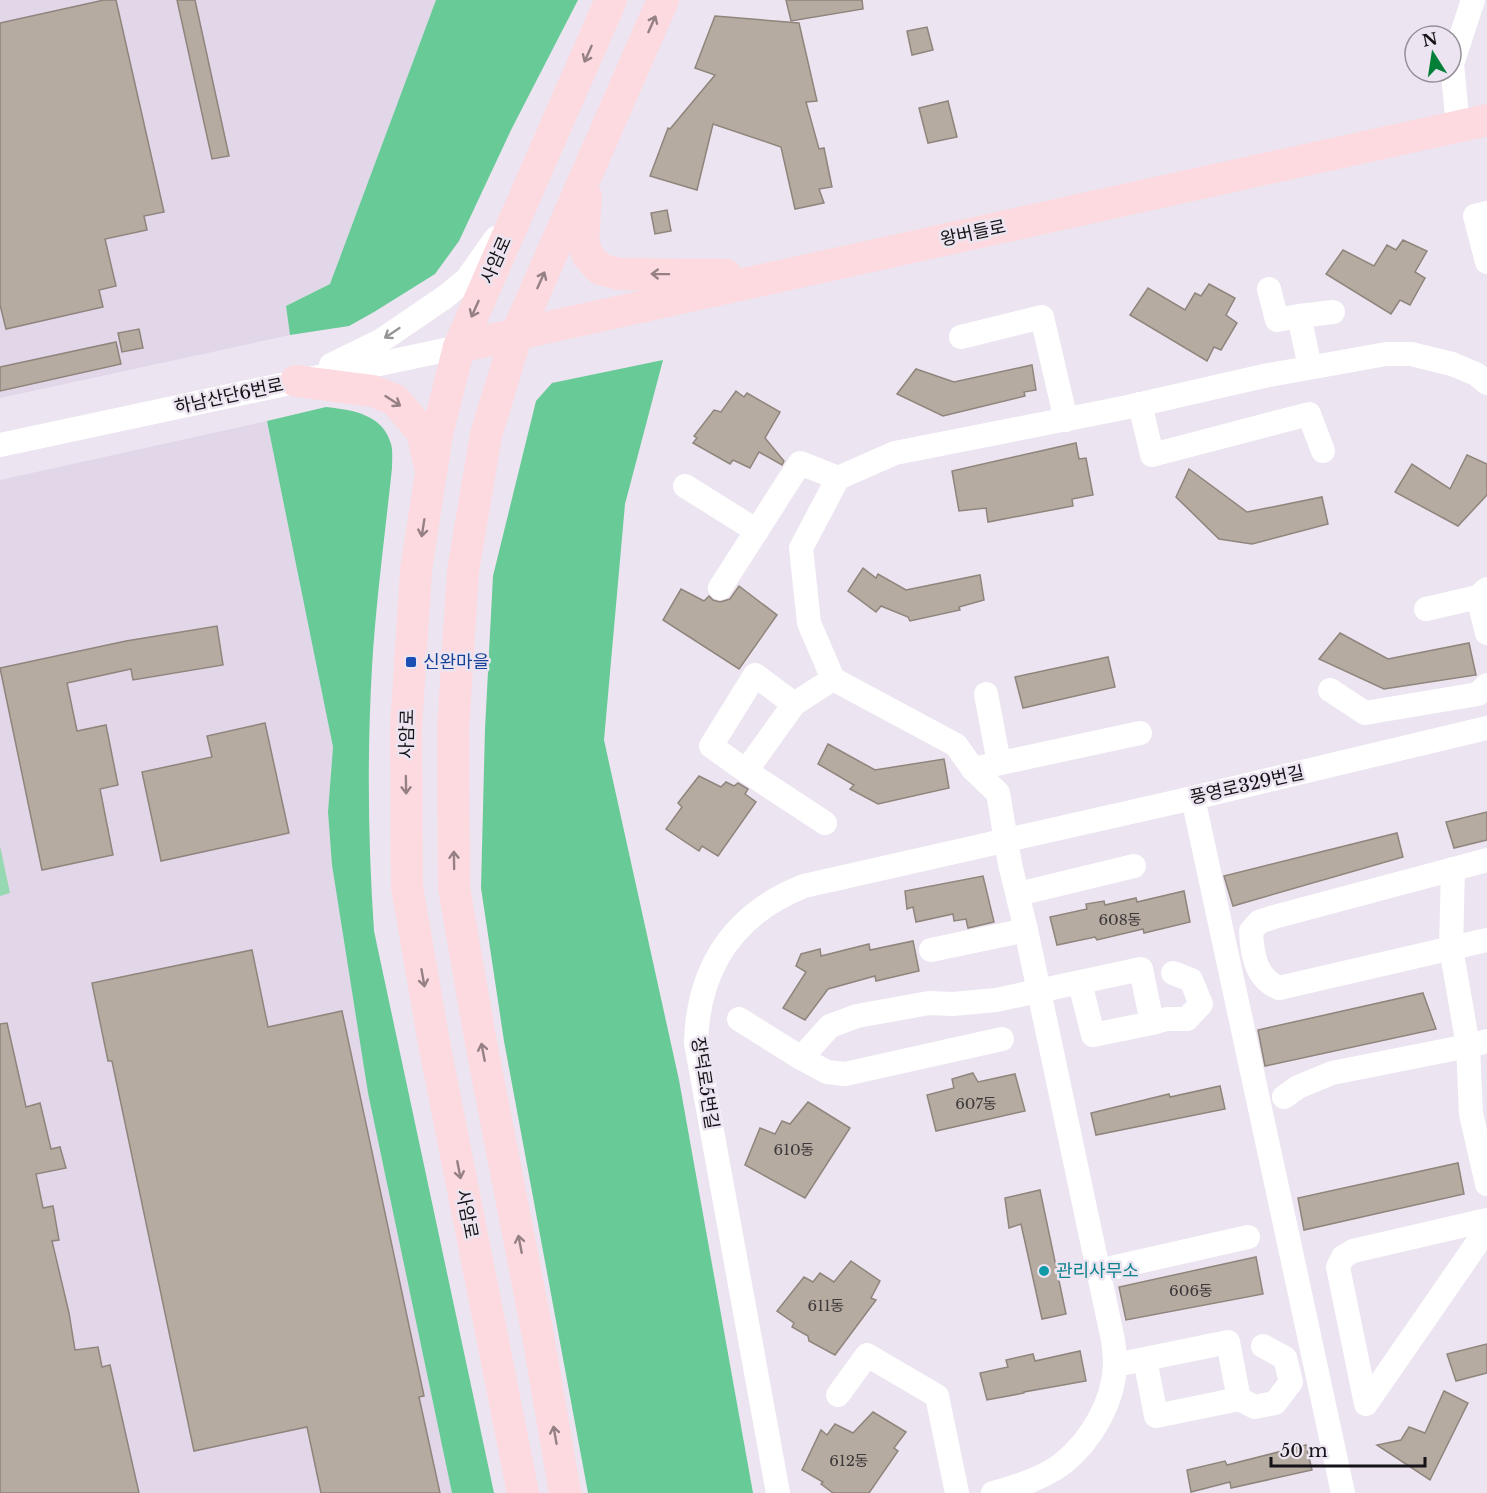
<svg xmlns="http://www.w3.org/2000/svg" width="1487" height="1493" viewBox="0 0 1487 1493" font-family="'Libre Baskerville','Noto Sans KR',serif">
<style>
.built{fill:#e2d6e9}
.green{fill:#95d8b2}
.forest{fill:#68ca97}
.building{fill:#b5aba1;stroke:#8f857c;stroke-width:1.5}
.lines{fill:none;stroke-linecap:round;stroke-linejoin:round}
.minor{stroke:#fff;stroke-width:24}
.major{stroke:#fddadf;stroke-width:32}
.oneway{stroke:#958085}
.oneway2{stroke:#969597}
.transit-dot{fill:#1a4fb4;stroke:#ece4f0;stroke-width:2}
.culture-dot{fill:#0f9aa8;stroke:#ece4f0;stroke-width:2}
.labels{text-anchor:middle;dominant-baseline:central;stroke-width:5;stroke-linejoin:round;paint-order:stroke}
.number-label{font-size:15px;fill:#3d393a}
.street-label{font-size:18px;fill:#151317;stroke:#ece4f0}
.transit-label{font-size:18px;fill:#164399;stroke:#ece4f0;text-anchor:start}
.culture-label{font-size:18px;fill:#0d838f;stroke:#ece4f0;text-anchor:start}
</style>
<rect width="100%" height="100%" fill="#ece4f0"/>
<g class="built">
<polygon points="0,0 436,0 330,284 286,306 290,335 0,398"/>
<polygon points="267,421 333,747 328,812 332,865 368,1093 452,1493 0,1493 0,480"/>
</g>
<polygon class="green" points="0,846 10,893 0,896"/>
<g class="forest">
<polygon points="436,0 578,0 511,130 459,241 435,274 374,312 349,326 290,335 286,306 330,284"/>
<polygon points="663,360 625,504 604,740 679,1080 753,1493 588,1493 504,1041 481,888 485,729 493,576 536,401 552,383"/>
<path d="M326 407C352 410 383 414 391 444 393 451 392 460 392 468 385 534 376 601 372 667 367 755 368 843 374 931L494 1493H452L368 1093 332 865 328 812 333 747 267 421Z"/>
</g>
<g class="building">
<polygon points="104,0 116,0 164,212 144,216 147,230 105,239 116,286 99,290 103,307 6,329 0,305 0,23"/>
<polygon points="177,0 195,0 229,156 212,159"/>
<polygon points="786,0 862,0 863,9 791,21"/>
<polygon points="715,16 799,23 817,101 806,102 819,149 824,148 832,187 819,189 824,203 795,209 781,147 713,124 697,190 650,176 668,128 670,129 715,75 695,68"/>
<polygon points="927,27 933,50 912,55 907,31"/>
<polygon points="948,101 957,137 928,143 919,108"/>
<polygon points="667,210 671,231 655,234 651,213"/>
<polygon points="1403,240 1427,251 1415,272 1425,278 1410,305 1400,300 1391,314 1326,274 1343,250 1374,266 1387,245 1396,250"/>
<polygon points="1209,284 1235,298 1226,315 1237,323 1221,350 1214,347 1207,361 1130,315 1148,288 1185,310 1195,293 1201,296"/>
<polygon points="139,329 143,348 122,352 118,333"/>
<polygon points="116,342 121,364 0,391 0,367"/>
<polygon points="1032,365 1036,390 1024,392 1025,396 943,416 897,394 916,369 954,382"/>
<polygon points="736,391 744,397 747,393 780,412 765,438 784,461 782,465 759,452 750,468 733,460 730,464 693,443 697,438 694,436 714,410 721,412"/>
<polygon points="1076,443 1079,459 1086,458 1093,495 1072,499 1073,506 988,522 986,508 959,511 952,471"/>
<polygon points="1467,455 1487,464 1487,495 1458,526 1395,492 1412,464 1450,489"/>
<polygon points="1189,469 1247,512 1322,497 1328,524 1252,544 1219,539 1176,497"/>
<polygon points="863,568 876,578 878,574 906,590 980,575 984,600 959,607 960,610 910,621 908,617 881,606 876,612 848,591"/>
<polygon points="739,586 777,615 739,669 663,620 681,589 704,601 709,596 713,600 720,602 730,599"/>
<polygon points="217,626 223,665 133,680 131,669 67,683 77,731 106,725 118,785 100,789 113,855 42,870 0,668 126,641"/>
<polygon points="1340,633 1388,659 1469,643 1476,675 1384,689 1319,659"/>
<polygon points="1108,657 1115,687 1023,708 1015,677"/>
<polygon points="265,723 289,833 161,861 142,772 212,757 207,736"/>
<polygon points="828,744 875,770 944,759 949,788 878,804 850,789 854,785 818,764"/>
<polygon points="699,776 721,787 726,782 734,786 738,783 748,789 745,794 756,802 718,856 702,846 699,851 666,829 682,807 678,803"/>
<polygon points="1487,812 1487,840 1454,848 1446,822"/>
<polygon points="1397,833 1403,857 1233,906 1224,876"/>
<polygon points="983,876 994,922 968,928 966,919 954,921 953,914 916,922 913,907 907,909 905,891"/>
<polygon points="1184,891 1190,922 1144,933 1143,929 1097,940 1095,937 1057,945 1050,917 1087,909 1086,904 1104,901 1105,905 1136,898 1137,902"/>
<polygon points="913,941 919,971 876,981 875,976 828,989 805,1020 783,1008 806,972 796,966 801,954 820,949 821,956 869,944 870,950"/>
<polygon points="252,950 268,1027 342,1011 424,1396 419,1397 440,1493 321,1493 307,1427 194,1451 112,1061 108,1061 92,983"/>
<polygon points="1423,993 1436,1029 1265,1066 1258,1030"/>
<polygon points="7,1023 26,1107 40,1103 51,1149 60,1147 66,1168 36,1174 43,1208 53,1206 59,1240 52,1241 69,1313 75,1350 98,1347 102,1367 110,1365 139,1493 0,1493 0,1024"/>
<polygon points="973,1073 978,1082 1015,1074 1025,1111 936,1131 927,1095 954,1088 952,1079"/>
<polygon points="1220,1086 1225,1109 1096,1135 1091,1113 1169,1094 1170,1097"/>
<polygon points="808,1102 850,1128 805,1198 745,1165 760,1128 775,1134 782,1121 790,1124"/>
<polygon points="1458,1163 1464,1194 1304,1230 1298,1198"/>
<polygon points="1040,1190 1066,1314 1042,1319 1021,1224 1009,1228 1005,1198"/>
<polygon points="1256,1257 1263,1294 1126,1320 1119,1287"/>
<polygon points="851,1261 880,1281 871,1298 876,1300 835,1355 809,1341 808,1336 792,1327 794,1323 777,1311 804,1277 813,1282 820,1273 834,1282"/>
<polygon points="1487,1344 1487,1373 1456,1381 1447,1354"/>
<polygon points="1080,1351 1086,1381 1024,1392 1024,1393 987,1400 980,1373 1008,1367 1006,1360 1033,1354 1035,1361"/>
<polygon points="1444,1391 1468,1403 1430,1480 1377,1445 1401,1440 1409,1427 1425,1433"/>
<polygon points="873,1412 906,1432 894,1448 898,1451 869,1493 833,1493 821,1484 823,1482 802,1470 821,1430 827,1435 835,1424 853,1433"/>
<polygon points="1306,1445 1312,1470 1231,1488 1230,1482 1191,1492 1187,1470 1225,1461 1227,1465"/>
</g>
<g class="lines">
<g class="minor">
<polyline points="1458,126 1452,64 1473,0"/>
<polyline points="1487,213 1475,216 1487,262"/>
<polyline points="1269,289 1277,320 1299,316 1310,367"/>
<polyline points="1299,316 1333,312"/>
<polyline points="961,337 1042,317 1066,420"/>
<polyline points="331,365 382,340 445,297 467,279 496,238"/>
<polyline points="1140,404 1152,455 1309,414 1323,451"/>
<polyline points="0,445 459,347"/>
<polyline points="685,486 757,531"/>
<polyline points="720,588 800,463 838,478"/>
<polyline points="1478,597 1487,633"/>
<polyline points="1426,609 1478,597 1487,589"/>
<polyline points="1330,690 1365,713 1478,694 1487,685"/>
<polyline points="986,694 999,763"/>
<polyline points="794,704 833,679"/>
<polyline points="973,769 1140,733"/>
<polyline points="746,771 794,704 755,675 711,746 746,771 825,823"/>
<polyline points="1193,798 1343,1493"/>
<path d="M1487 860 1274 917 1259 922 1251 931C1252 954 1256 979 1279 988L1487 940"/>
<polyline points="1018,894 1134,866"/>
<polyline points="931,950 1026,930"/>
<polyline points="739,1019 801,1058 830,1026 857,1016 929,1003 953,1004 996,1000 1141,969 1152,1023 1093,1035 1080,983"/>
<polyline points="1152,1023 1167,1019 1187,1019 1201,1004 1191,980 1173,973"/>
<polyline points="1487,1041 1468,1046 1471,1114 1487,1184"/>
<polyline points="801,1058 827,1072 845,1074 1002,1039"/>
<polyline points="1284,1097 1298,1087 1332,1073 1468,1046 1451,948 1453,869"/>
<polyline points="1487,1220 1353,1251 1343,1257 1338,1267 1366,1404 1487,1229"/>
<polyline points="1098,1271 1248,1237"/>
<polyline points="1115,1365 1145,1359 1156,1416 1239,1399 1228,1342 1145,1359"/>
<polyline points="838,1395 867,1355 937,1396 957,1493"/>
<polyline points="1239,1399 1255,1407 1275,1403 1291,1382 1285,1358 1263,1346"/>
<path d="M778 1493 696 1043C698 968 733 914 804 886L1193 798 1487 728"/>
<path d="M993 1493C1016 1487 1042 1479 1062 1464 1091 1441 1114 1402 1115 1364 1115 1356 1114 1348 1113 1340L1026 930 1010 864 998 793 973 769 956 745 833 679 809 623 801 548 838 478 895 453 1128 407 1264 376 1386 354H1411L1452 364 1476 374 1487 383"/>
</g>
<g class="major">
<polyline points="586,197 583,240 588,256 600,269 619,274 726,275"/>
<polyline points="459,347 1487,120"/>
<polyline points="296,381 373,391 395,400 422,432 430,466"/>
<polyline points="523,1493 434,1043 407,887 406,728 416,570 437,434 459,347 611,0"/>
<polyline points="565,1493 538,1336 481,1043 454,888 453,729 463,571 486,435 517,333 663,0"/>
</g>
</g>
<defs><path id="oneway-shaft" d="M-6 0H5M1.5-3L5.5 0L1.5 3" fill="none" stroke-width="1.6" stroke-linecap="round" stroke-linejoin="round" transform="scale(1.5)"/></defs>
<g class="oneway">
<use href="#oneway-shaft" transform="translate(652 24) rotate(-66)"/>
<use href="#oneway-shaft" transform="translate(588 54) rotate(114)"/>
<use href="#oneway-shaft" transform="translate(660 274) rotate(-179)"/>
<use href="#oneway-shaft" transform="translate(541 280) rotate(-66)"/>
<use href="#oneway-shaft" transform="translate(475 309) rotate(114)"/>
<use href="#oneway-shaft" transform="translate(393 401) rotate(33)"/>
<use href="#oneway-shaft" transform="translate(423 528) rotate(99)"/>
<use href="#oneway-shaft" transform="translate(406 785) rotate(89)"/>
<use href="#oneway-shaft" transform="translate(454 860) rotate(-91)"/>
<use href="#oneway-shaft" transform="translate(423 978) rotate(80)"/>
<use href="#oneway-shaft" transform="translate(483 1052) rotate(-101)"/>
<use href="#oneway-shaft" transform="translate(459 1170) rotate(79)"/>
<use href="#oneway-shaft" transform="translate(520 1244) rotate(-101)"/>
<use href="#oneway-shaft" transform="translate(555 1435) rotate(-100)"/>
</g>
<use class="oneway2" href="#oneway-shaft" transform="translate(392 333) rotate(146)"/>
<rect class="transit-dot" x="405" y="656" width="12" height="12" rx="3"/>
<circle class="culture-dot" cx="1044" cy="1271" r="6"/>
<g class="labels">
<g class="number-label">
<text x="1120" y="919">608동</text>
<text x="976" y="1103">607동</text>
<text x="794" y="1149">610동</text>
<text x="1191" y="1290">606동</text>
<text x="826" y="1305">611동</text>
<text x="849" y="1460">612동</text>
</g>
<g class="street-label">
<text transform="translate(973 233) rotate(-12)">왕버들로</text>
<text transform="translate(496 260) rotate(-66)">사암로</text>
<text transform="translate(229 396) rotate(-12)">하남산단6번로</text>
<text transform="translate(407 734) rotate(-89)">사암로</text>
<text transform="translate(1247 785) rotate(-13)">풍영로329번길</text>
<text transform="translate(705 1083) rotate(81)">장덕로5번길</text>
<text transform="translate(467 1214) rotate(79)">사암로</text>
</g>
<g class="transit-label">
<text x="423" y="662">신완마을</text>
</g>
<g class="culture-label">
<text x="1056" y="1271">관리사무소</text>
</g>
</g>
<g transform="translate(1433 54) rotate(348)"><circle r="28" fill="#ece4f0" stroke="#969099" stroke-width="1.5"/>
<path d="M0-4.5L10 22L0 15L-10 22Z" fill="#047f37"/>
<text y="-9" font-size="16" font-weight="bold" text-anchor="middle" fill="#151317">N</text>
</g>
<path d="M1271 1457v9h154v-9" fill="none" stroke="#151317" stroke-width="3"/>
<text x="1280" y="1457" font-size="18" fill="#151317" stroke="#ece4f0" stroke-width="4.5" paint-order="stroke">50 m</text>
</svg>
